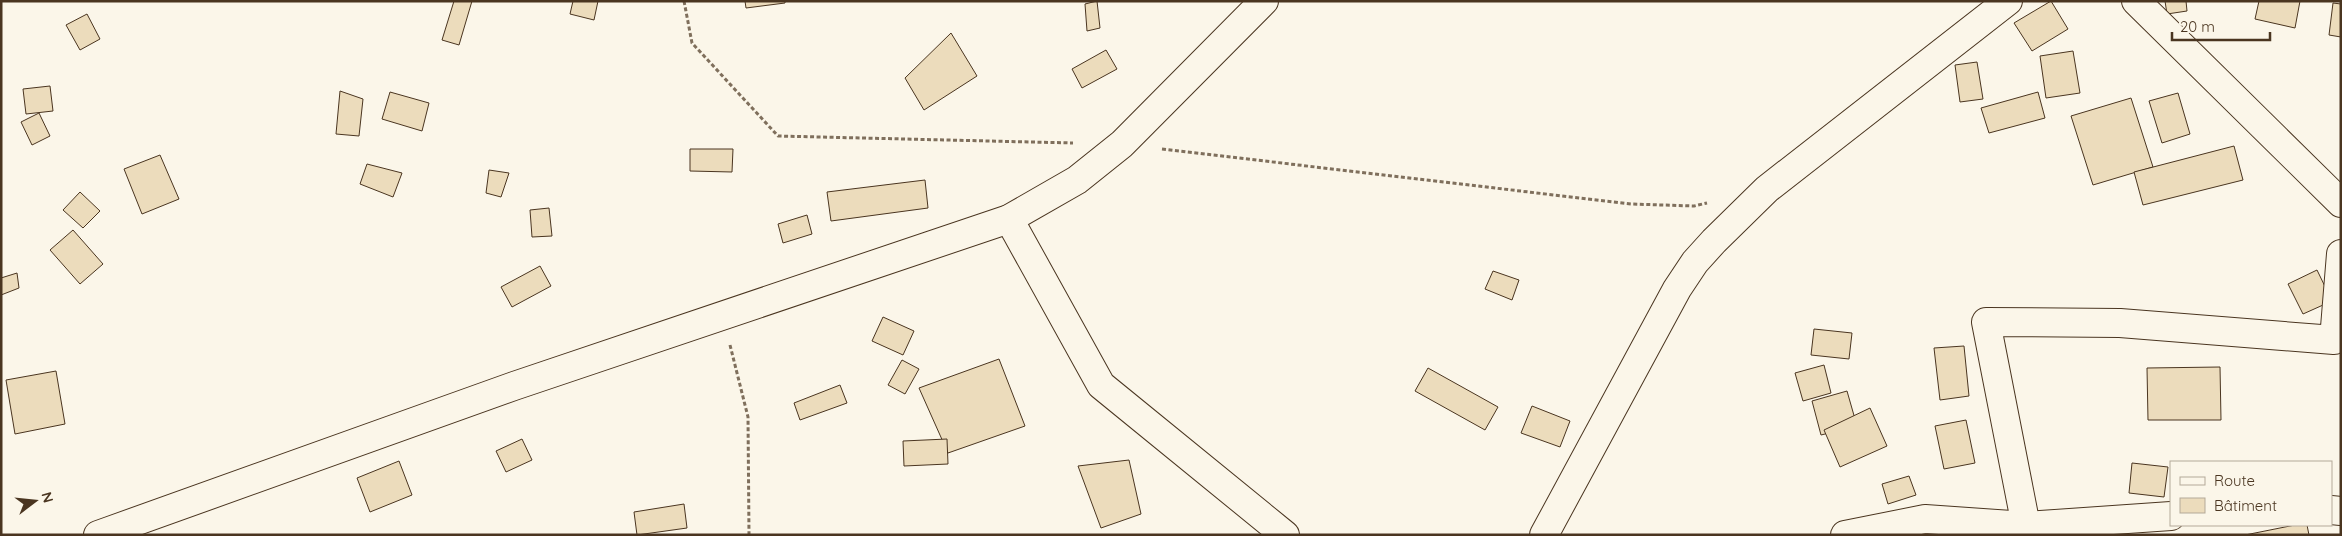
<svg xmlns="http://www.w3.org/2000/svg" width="2342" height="536" viewBox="0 0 2342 536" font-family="Quicksand,sans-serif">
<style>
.building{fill:#ecdcbc;stroke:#4a3520}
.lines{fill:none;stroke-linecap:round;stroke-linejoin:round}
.street-casing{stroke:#4a3520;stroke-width:30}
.path{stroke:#7f6f5c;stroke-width:3;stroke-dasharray:4 2.5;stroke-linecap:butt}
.street{stroke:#fbf6e9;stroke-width:28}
</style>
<rect width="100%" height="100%" fill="#fbf6e9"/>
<g class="building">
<polygon points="454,1 472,1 459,45 442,40"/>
<polygon points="573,1 598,1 594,20 570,14"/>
<polygon points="745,1 785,1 785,3 746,8"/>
<polygon points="1097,1 1100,28 1087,31 1085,4"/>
<polygon points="2051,1 2068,29 2032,51 2014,23"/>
<polygon points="2165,1 2186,1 2187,11 2167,14"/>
<polygon points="2259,1 2300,1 2295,28 2255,19"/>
<polygon points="2333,3 2341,4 2341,37 2329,35"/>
<polygon points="87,14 100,39 80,50 66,25"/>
<polygon points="951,33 977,76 924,110 905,78"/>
<polygon points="1106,50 1117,69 1082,88 1072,69"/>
<polygon points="2073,51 2080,93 2046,98 2040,56"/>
<polygon points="1977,62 1983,99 1960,102 1955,65"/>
<polygon points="50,86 53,111 26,114 23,89"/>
<polygon points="340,91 363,99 359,136 336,134"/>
<polygon points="390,92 429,103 422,131 382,119"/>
<polygon points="2038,92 2045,118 1989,133 1981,108"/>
<polygon points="2178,93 2190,134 2162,143 2149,101"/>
<polygon points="2131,98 2153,167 2093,185 2071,116"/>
<polygon points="39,113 50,136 32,145 21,122"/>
<polygon points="2234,146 2243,180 2143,205 2134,172"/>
<polygon points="690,149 733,149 732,172 690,171"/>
<polygon points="160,155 179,199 142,214 124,169"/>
<polygon points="367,164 402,173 393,197 360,184"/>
<polygon points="489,170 509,173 501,197 486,193"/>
<polygon points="925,180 928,208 831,221 827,192"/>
<polygon points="80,192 100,211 83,228 63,210"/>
<polygon points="549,208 552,236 532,237 530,210"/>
<polygon points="807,215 812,234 783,243 778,224"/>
<polygon points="73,230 103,264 80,284 50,250"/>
<polygon points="540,266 551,286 512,307 501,287"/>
<polygon points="2317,270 2332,301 2303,314 2288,284"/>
<polygon points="1493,271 1519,280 1512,300 1485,289"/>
<polygon points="17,273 19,288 1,295 1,278"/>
<polygon points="883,317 914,331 903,355 872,341"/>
<polygon points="1814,329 1852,333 1849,359 1811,355"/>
<polygon points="1964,346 1969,396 1940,400 1934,348"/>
<polygon points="999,359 1025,426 948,453 919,388"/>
<polygon points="902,360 919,369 905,394 888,385"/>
<polygon points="1824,365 1831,393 1803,401 1795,373"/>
<polygon points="2220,367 2221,420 2148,420 2147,368"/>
<polygon points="1428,368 1498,407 1485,430 1415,391"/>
<polygon points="56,371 65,424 15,434 6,380"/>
<polygon points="840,385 847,403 800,420 794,403"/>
<polygon points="1847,391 1857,426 1821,435 1812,401"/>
<polygon points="1532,406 1570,421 1560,447 1521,433"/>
<polygon points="1870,408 1887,446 1840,467 1824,430"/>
<polygon points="1966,420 1975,463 1944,469 1935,426"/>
<polygon points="522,439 532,460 506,472 496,451"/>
<polygon points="947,439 948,464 904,466 903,441"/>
<polygon points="1129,460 1141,514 1101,528 1078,466"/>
<polygon points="399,461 412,495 370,512 357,478"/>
<polygon points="2132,463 2168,467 2164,497 2129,493"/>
<polygon points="1909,476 1916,495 1888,504 1882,484"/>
<polygon points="684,504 687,528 637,535 634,512"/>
<polygon points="2295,525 2307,525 2309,535 2245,535"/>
</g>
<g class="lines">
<g class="street-casing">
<g id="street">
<polyline points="2136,1 2341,203"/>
<polyline points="1009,219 1101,385 1285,535"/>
<polyline points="2331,510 2341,511"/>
<polyline points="98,535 514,386 1009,219 1077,180 1122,144 1264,1"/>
<polyline points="1544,535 1677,289 1695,262 1714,241 1767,189 2008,1"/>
<polyline points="1845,535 1925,519 2026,526 1986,322 2120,323 2334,340 2341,254"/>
<polyline points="2026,535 2026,526 2171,516"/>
</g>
</g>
<g class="path">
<polyline points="684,1 692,43 778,136 1073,143"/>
<polyline points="1162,149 1631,204 1694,206 1707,203"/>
<polyline points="730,345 748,417 749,535"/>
</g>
<use href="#street" class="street"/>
</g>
<rect width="2342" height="536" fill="none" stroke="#4a3520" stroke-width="5"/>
<rect x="2170" y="461" width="162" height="65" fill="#fbf6e9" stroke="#b4a999"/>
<rect x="2180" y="477" width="25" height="8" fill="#fbf6e9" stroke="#b4a999"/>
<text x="2214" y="486" font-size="15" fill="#4a3520">Route</text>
<rect x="2180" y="498" width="25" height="15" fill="#ecdcbc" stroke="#b4a999"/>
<text x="2214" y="511" font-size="15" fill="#4a3520">Bâtiment</text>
<g transform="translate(35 501) rotate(74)" stroke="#fbf6e9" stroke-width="4" paint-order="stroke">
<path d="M0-4L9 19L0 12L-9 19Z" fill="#4a3520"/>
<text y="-8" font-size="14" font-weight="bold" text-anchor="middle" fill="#4a3520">N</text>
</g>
<path d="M2172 32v8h98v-8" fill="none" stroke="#4a3520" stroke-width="2.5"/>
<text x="2180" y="32" font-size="15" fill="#4a3520" stroke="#fbf6e9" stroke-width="4" paint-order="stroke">20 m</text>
</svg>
